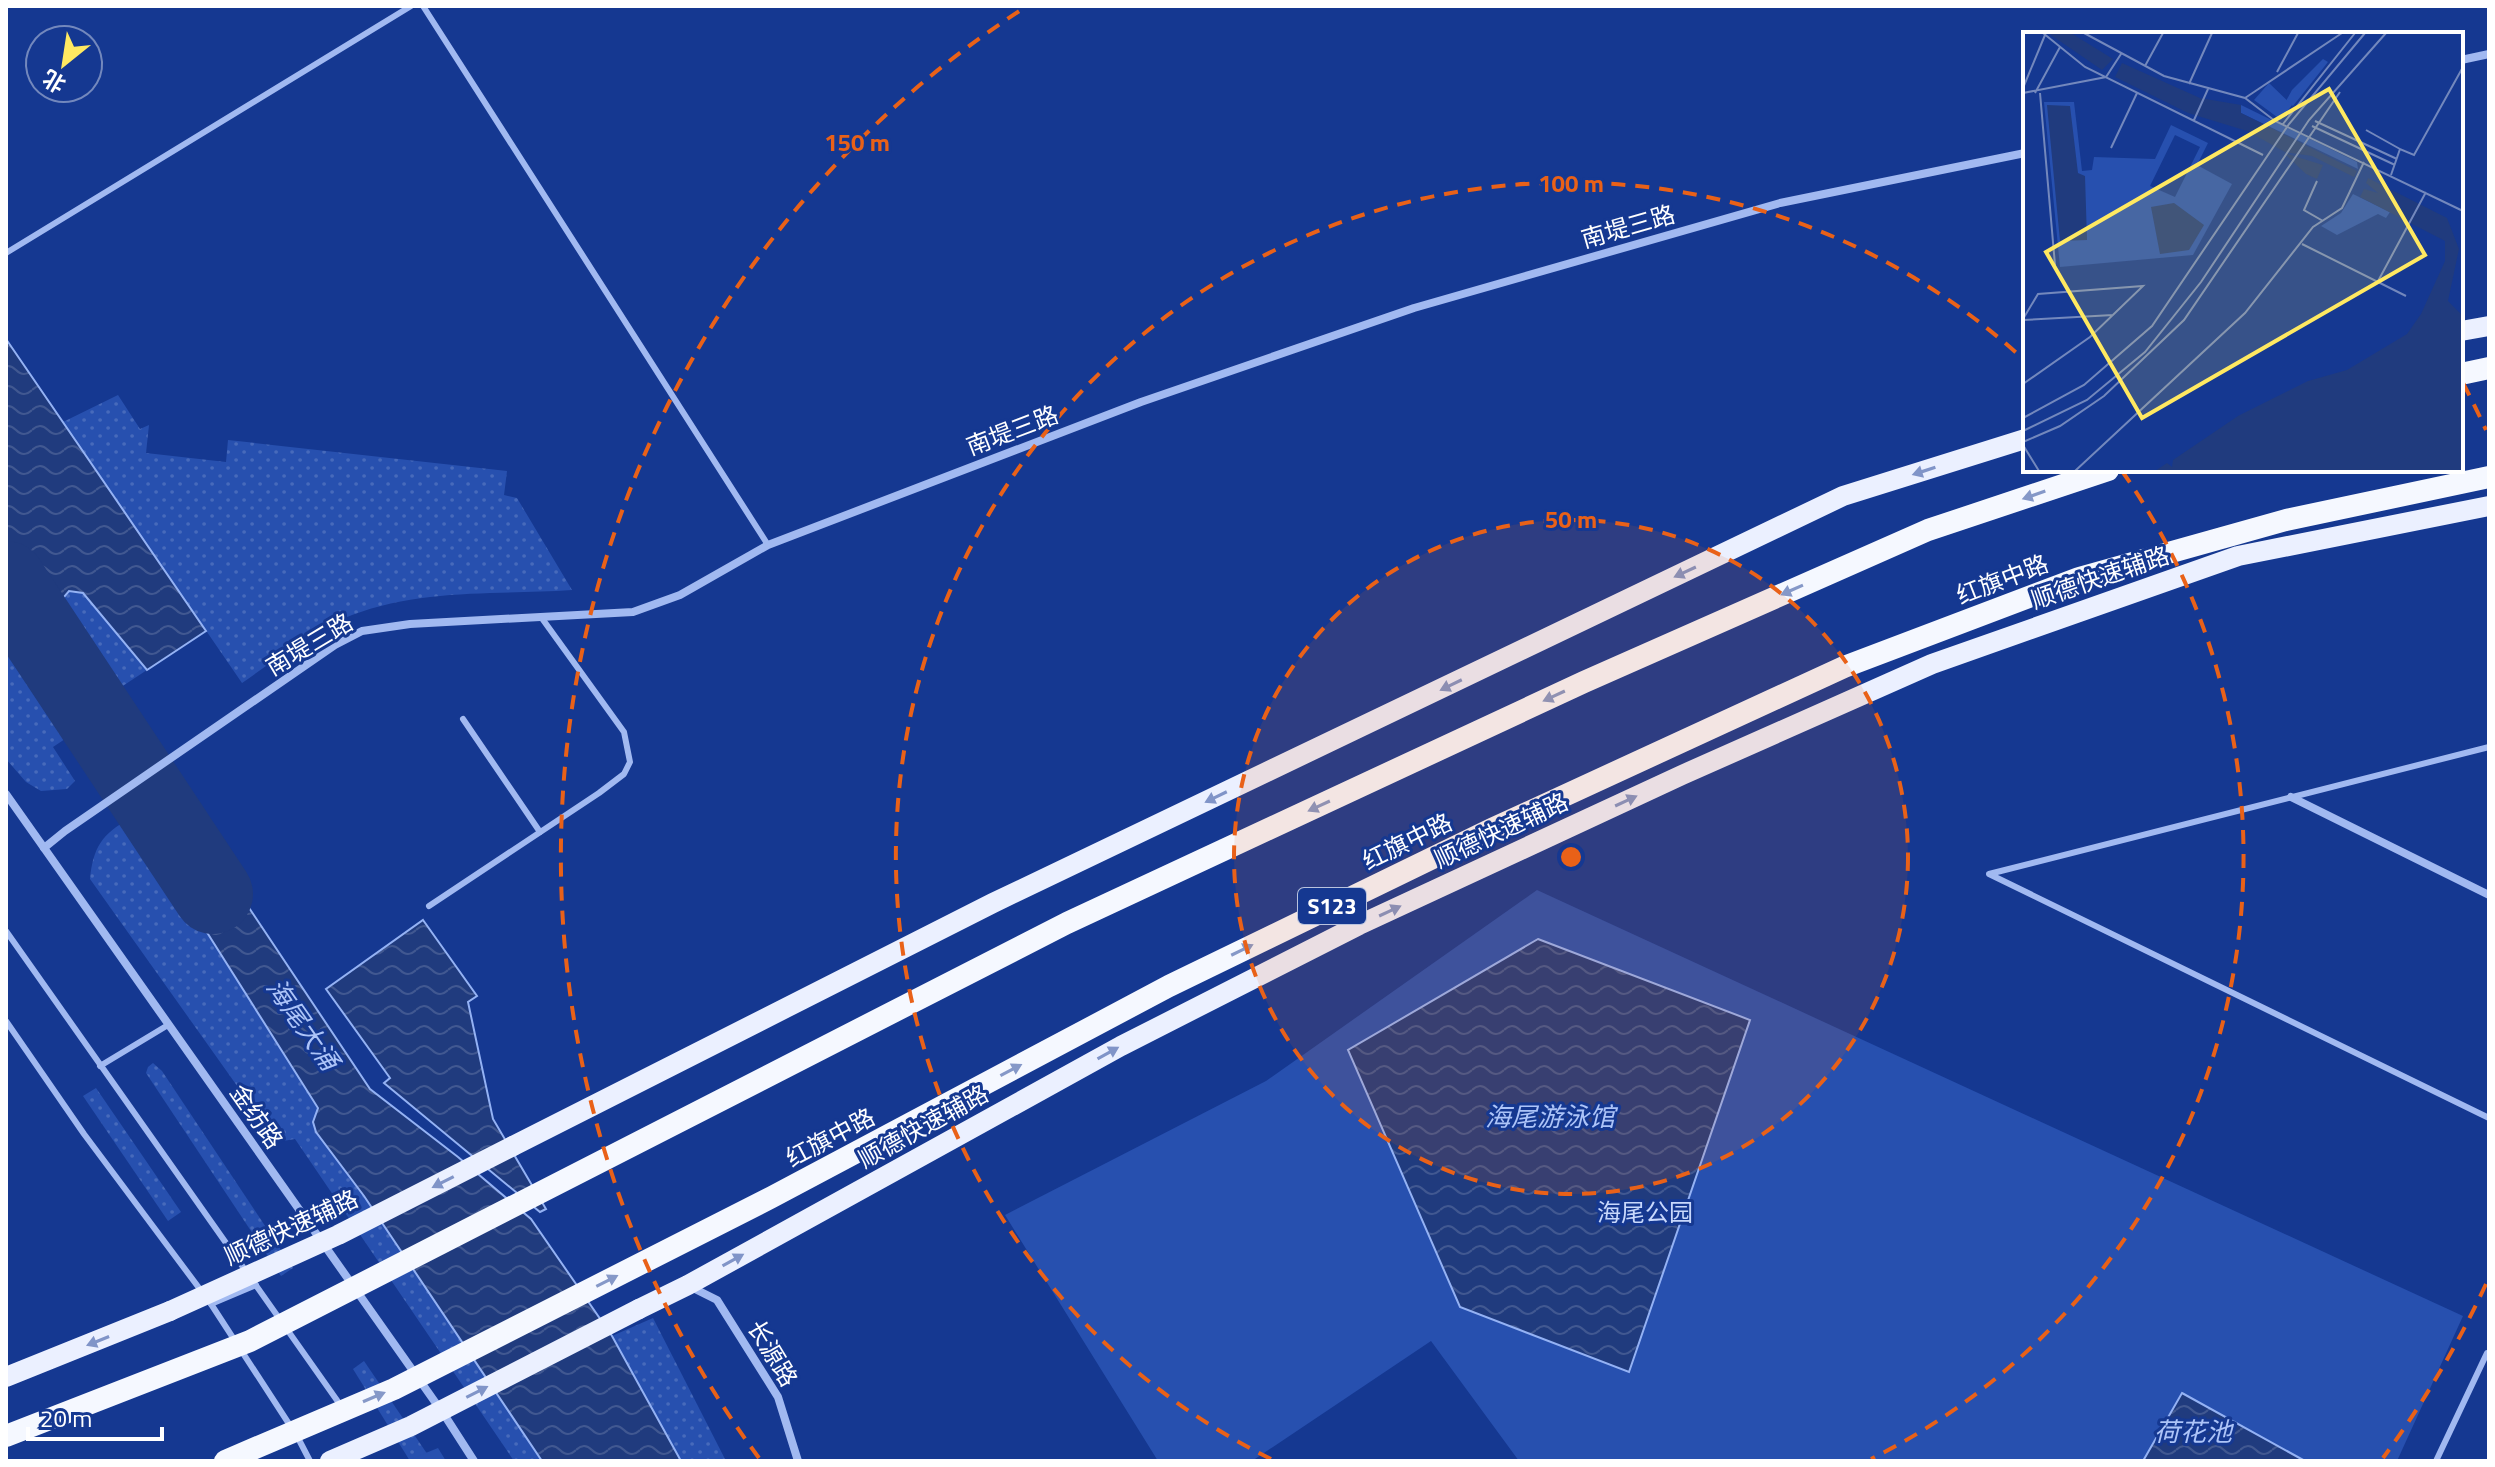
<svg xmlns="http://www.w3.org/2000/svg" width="2495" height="1467" viewBox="0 0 2495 1467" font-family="'Titillium Web','Noto Sans SC',sans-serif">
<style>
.grass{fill:url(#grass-dots)}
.green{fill:#2750af}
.water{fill:url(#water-waves);stroke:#94b2f4;stroke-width:2}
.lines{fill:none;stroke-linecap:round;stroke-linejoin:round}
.river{stroke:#203b7e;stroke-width:80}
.service{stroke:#a1b9f1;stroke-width:6}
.minor{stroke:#a1b9f1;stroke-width:8}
.primary{stroke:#ebf0ff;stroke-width:20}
.trunk{stroke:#f5f8ff;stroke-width:22}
.primary-bridge{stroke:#ebf0ff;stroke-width:20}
.trunk-bridge{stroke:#f5f8ff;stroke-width:22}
.oneway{fill:#8094c8}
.oneway2{fill:#8598c8}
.ring{fill:none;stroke:#e96118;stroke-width:4;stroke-dasharray:14 10}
.labels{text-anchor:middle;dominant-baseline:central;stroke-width:6;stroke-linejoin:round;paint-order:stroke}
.shield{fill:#153891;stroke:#b9c3de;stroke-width:2}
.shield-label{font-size:22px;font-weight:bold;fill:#fff}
.street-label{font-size:24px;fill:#fff;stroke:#153891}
.park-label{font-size:24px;fill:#c8d8fc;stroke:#153891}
.water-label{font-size:26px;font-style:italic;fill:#adc4f8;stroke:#153891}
.inset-road{fill:none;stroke:#7388bd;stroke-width:2}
.view{fill:#ffe961;fill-opacity:0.15;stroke:#ffe961;stroke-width:4}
.inset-edge{fill:none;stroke:#fff;stroke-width:4}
.centre{fill:#e96118;stroke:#153891;stroke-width:4}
.ring-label{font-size:24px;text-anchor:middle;font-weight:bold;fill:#e96118;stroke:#153891;stroke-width:6;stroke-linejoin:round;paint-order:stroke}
</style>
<defs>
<pattern id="grass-dots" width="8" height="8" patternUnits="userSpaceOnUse" patternTransform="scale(2)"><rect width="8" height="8" fill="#2750af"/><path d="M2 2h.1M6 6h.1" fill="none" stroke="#476abb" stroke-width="1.8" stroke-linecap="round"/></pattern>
<pattern id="water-waves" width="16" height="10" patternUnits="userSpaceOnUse" patternTransform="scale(2)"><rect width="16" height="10" fill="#203b7e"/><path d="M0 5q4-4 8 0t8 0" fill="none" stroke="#415891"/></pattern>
</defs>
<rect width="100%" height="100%" fill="#153891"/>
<g class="grass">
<path d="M118 395 140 429 149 425 146 453 226 462 228 440 507 471 504 495 517 498 572 590C498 595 423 588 352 615 312 630 277 659 242 683L63 422Z"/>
<polygon points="69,591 83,592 147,670 109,695 63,610 63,598"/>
<polygon points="6,645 77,731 53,747 75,781 67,789 41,791 26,782 6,759"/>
<path d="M130 819 153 847 318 1108 313 1122 316 1132 364 1196 542 1461H514L295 1139 277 1142 90 879C93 848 102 833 130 819Z"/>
<polygon points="153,1063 162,1071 293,1268 281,1276 146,1073 148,1067"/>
<polygon points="96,1088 181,1212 168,1221 83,1096"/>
<polygon points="653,1318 726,1461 681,1461 612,1336"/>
<polygon points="364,1361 432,1461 410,1461 353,1369"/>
</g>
<g class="green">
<polygon points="1537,890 2463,1316 2397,1461 1519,1461 1431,1341 1252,1461 1158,1461 1005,1215 1266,1081"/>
<polygon points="438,1448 446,1461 406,1461"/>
</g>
<g class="water">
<polygon points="6,339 206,631 147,670 83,593 69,591 63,598 63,610 116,705 77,731 6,645"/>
<polygon points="171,791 370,1089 458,1157 531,1219 612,1336 681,1461 542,1461 364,1196 316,1132 313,1122 318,1108 153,847 130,819"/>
<polygon points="423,920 477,996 468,1002 493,1119 546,1209 540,1212 384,1083 390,1078 326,989"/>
<polygon points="1538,939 1750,1020 1629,1372 1460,1307 1348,1050"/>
<polygon points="2182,1393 2305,1461 2143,1461"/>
</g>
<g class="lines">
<polyline class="river" points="6,581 213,894"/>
<g class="service">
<polyline points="423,6 768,545"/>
<polyline points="6,253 411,6"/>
<polyline points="463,719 540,832"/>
<polyline points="2489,747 1989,874 2489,1118"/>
<polyline points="429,906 599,793 624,774 630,762 624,732 541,617"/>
<polyline points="6,931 341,1406"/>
<polyline points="6,1021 84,1134 211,1304 291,1427"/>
<polyline points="100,1066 168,1025"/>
<polyline points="211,1304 256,1285"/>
<polyline points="297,1436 310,1461"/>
<polyline points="2436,1461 2487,1353"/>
</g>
<g class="minor">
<polyline points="2461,60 2489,54"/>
<polyline points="6,794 447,1419 474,1461"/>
<polyline points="2291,797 2489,895"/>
<polyline points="44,848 65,831 335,645 362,631 410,624 633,612 680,595 768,545 1141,402 1414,308 1780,203 2025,153"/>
<polyline points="691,1287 717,1300 778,1397 798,1461"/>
</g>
<g class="primary">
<polyline points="2461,331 2489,326"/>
<polyline points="513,1146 993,903 1843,496 2025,439"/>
<polyline points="639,1309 688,1285 1121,1046 1359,925 1682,775 1932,664 2238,556 2489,506"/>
<polyline points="6,1377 170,1311"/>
</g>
<polyline class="trunk" points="2461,374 2489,368"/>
<g class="primary-bridge">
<polyline points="170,1311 338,1235 513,1146"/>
<polyline points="330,1461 411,1426 639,1309"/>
</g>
<g class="trunk-bridge">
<polyline points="6,1436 250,1341 1067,923 1584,682 1928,530 2108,470"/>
<polyline points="225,1461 394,1389 772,1197 1169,986 1492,829 1844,667 2079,578 2286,520 2489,477"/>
</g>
</g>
<defs><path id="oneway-solid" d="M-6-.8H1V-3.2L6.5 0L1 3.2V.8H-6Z" transform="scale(2)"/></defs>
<g class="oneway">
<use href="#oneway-solid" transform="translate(1924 471) rotate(162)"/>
<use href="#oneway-solid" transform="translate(1685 572) rotate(155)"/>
<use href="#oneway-solid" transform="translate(1451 685) rotate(154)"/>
<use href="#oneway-solid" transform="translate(1216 797) rotate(154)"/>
<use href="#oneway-solid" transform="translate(1626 801) rotate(-25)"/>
<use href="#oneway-solid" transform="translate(1390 911) rotate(-25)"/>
<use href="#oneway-solid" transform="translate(1108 1053) rotate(-29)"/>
<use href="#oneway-solid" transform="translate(443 1182) rotate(153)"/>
<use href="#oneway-solid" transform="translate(733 1260) rotate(-29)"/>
<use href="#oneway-solid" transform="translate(98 1341) rotate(158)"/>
<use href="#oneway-solid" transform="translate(477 1392) rotate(-27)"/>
</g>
<g class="oneway2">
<use href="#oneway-solid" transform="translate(2034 495) rotate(161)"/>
<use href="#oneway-solid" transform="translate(1792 590) rotate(156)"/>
<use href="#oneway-solid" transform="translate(1554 696) rotate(155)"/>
<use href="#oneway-solid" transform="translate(1319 806) rotate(155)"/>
<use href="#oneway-solid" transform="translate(1242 950) rotate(-26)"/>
<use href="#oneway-solid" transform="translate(1011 1070) rotate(-28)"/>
<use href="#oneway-solid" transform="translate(607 1281) rotate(-27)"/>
<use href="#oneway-solid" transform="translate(374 1397) rotate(-23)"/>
</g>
<circle cx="1571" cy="857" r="337" fill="#e96118" fill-opacity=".12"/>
<g class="ring">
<circle cx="1571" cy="857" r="337"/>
<path d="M1271 1459A673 673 0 1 1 2021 357M2122 471A673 673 0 0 1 1871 1459"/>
<path d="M2486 1284A1010 1010 0 0 1 2383 1458M759 1458A1010 1010 0 0 1 1021 10M2463 383A1010 1010 0 0 1 2486 430"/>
</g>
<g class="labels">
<rect class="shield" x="1298" y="888" width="68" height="36" rx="6"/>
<g class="shield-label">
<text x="1332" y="906">S123</text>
</g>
<g class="street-label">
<text transform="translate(1628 226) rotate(-16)">南堤三路</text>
<text transform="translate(1012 430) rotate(-21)">南堤三路</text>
<text transform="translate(2100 577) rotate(-19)">顺德快速辅路</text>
<text transform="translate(2002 579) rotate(-21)">红旗中路</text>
<text transform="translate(309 644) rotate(-31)">南堤三路</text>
<text transform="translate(1501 830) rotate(-25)">顺德快速辅路</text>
<text transform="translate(1407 841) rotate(-26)">红旗中路</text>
<text transform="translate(257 1116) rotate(55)">金纺路</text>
<text transform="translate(923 1126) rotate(-29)">顺德快速辅路</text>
<text transform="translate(830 1137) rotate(-28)">红旗中路</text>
<text transform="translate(291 1227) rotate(-25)">顺德快速辅路</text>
<text transform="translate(773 1353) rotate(59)">长源路</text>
</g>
<g class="park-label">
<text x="1645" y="1212">海尾公园</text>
</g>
<g class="water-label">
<text transform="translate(303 1024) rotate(55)">海尾大涌</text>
<text x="1550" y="1116">海尾游泳馆</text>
<text x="2193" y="1431">荷花池</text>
</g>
</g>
<g transform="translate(2023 32)">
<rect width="440" height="440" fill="#153891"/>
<path d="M218 73 334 130 335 137 218 81ZM330 162 367 180 363 186 355 182 314 203 298 194 318 181Z" fill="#2750af"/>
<path d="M300 27 305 30 270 74 263 69 269 58Z" fill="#2750af"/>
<path d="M246 51 269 73 258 88 231 68ZM21 70H51L59 139 69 138 71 125 132 127 148 93 185 111 174 133 209 152 170 223 37 235ZM152 103 177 115 152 165 127 154Z" fill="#2750af" fill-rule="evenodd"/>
<path d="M25 1H48L90 27 79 38ZM99 31 177 66 218 73V81L334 139 331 145 289 124 262 120 224 99 165 81 92 45ZM24 73 47 74 55 141 62 144 64 208 37 209ZM261 121 300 133 294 147 283 142ZM345 146 424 186 436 217 425 269 440 284V439H132L144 431 149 435 150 428 215 384 285 349 324 338 384 302 398 282 422 229V209L337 165 341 157 355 161 343 151ZM151 171 181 193 166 218 137 222 128 175Z" fill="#203b7e"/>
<path class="inset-road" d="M20 1 62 35 240 123M61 1 141 44 222 66 252 89 440 179M122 34 140 1M254 40 275 1M166 52 189 1M0 56 22 3M0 61 83 45 98 22M12 61 37 15M17 61 32 233M222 66 319 1M171 88 185 57M292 89 374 127M260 92 332 1M289 94 372 133M343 98 377 117M88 116 114 61M368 143 377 117 391 123 440 35M294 149 281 178 300 189M279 212 383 264M354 251 403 160M0 287 15 262 120 254 67 305 0 352M0 288 90 283M0 386 61 353 129 294 266 92 342 1M0 399 64 368 122 320 178 250 286 88 363 1M0 410 37 394 81 364 161 288 317 60M0 413 16 439M52 439 222 281 290 195 319 176 341 130"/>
<path class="view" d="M306 57 402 223 119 386 23 220Z"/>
<rect width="440" height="440" class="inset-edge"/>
</g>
<circle cx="1571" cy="857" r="12" class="centre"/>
<g class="ring-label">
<text x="857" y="151">150 m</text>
<text x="1571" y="192">100 m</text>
<text x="1571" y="528">50 m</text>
</g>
<rect width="2495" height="1467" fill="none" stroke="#ffffff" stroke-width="16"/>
<g transform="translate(64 64) rotate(210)"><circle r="38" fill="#153891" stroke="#7388bd" stroke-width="2"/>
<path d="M0-6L14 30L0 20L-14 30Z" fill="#ffe961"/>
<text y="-12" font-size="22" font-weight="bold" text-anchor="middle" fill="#ffffff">北</text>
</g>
<path d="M28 1427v12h134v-12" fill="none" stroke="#ffffff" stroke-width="4"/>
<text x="40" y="1427" font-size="24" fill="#ffffff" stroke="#153891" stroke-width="6" paint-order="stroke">20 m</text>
</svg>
